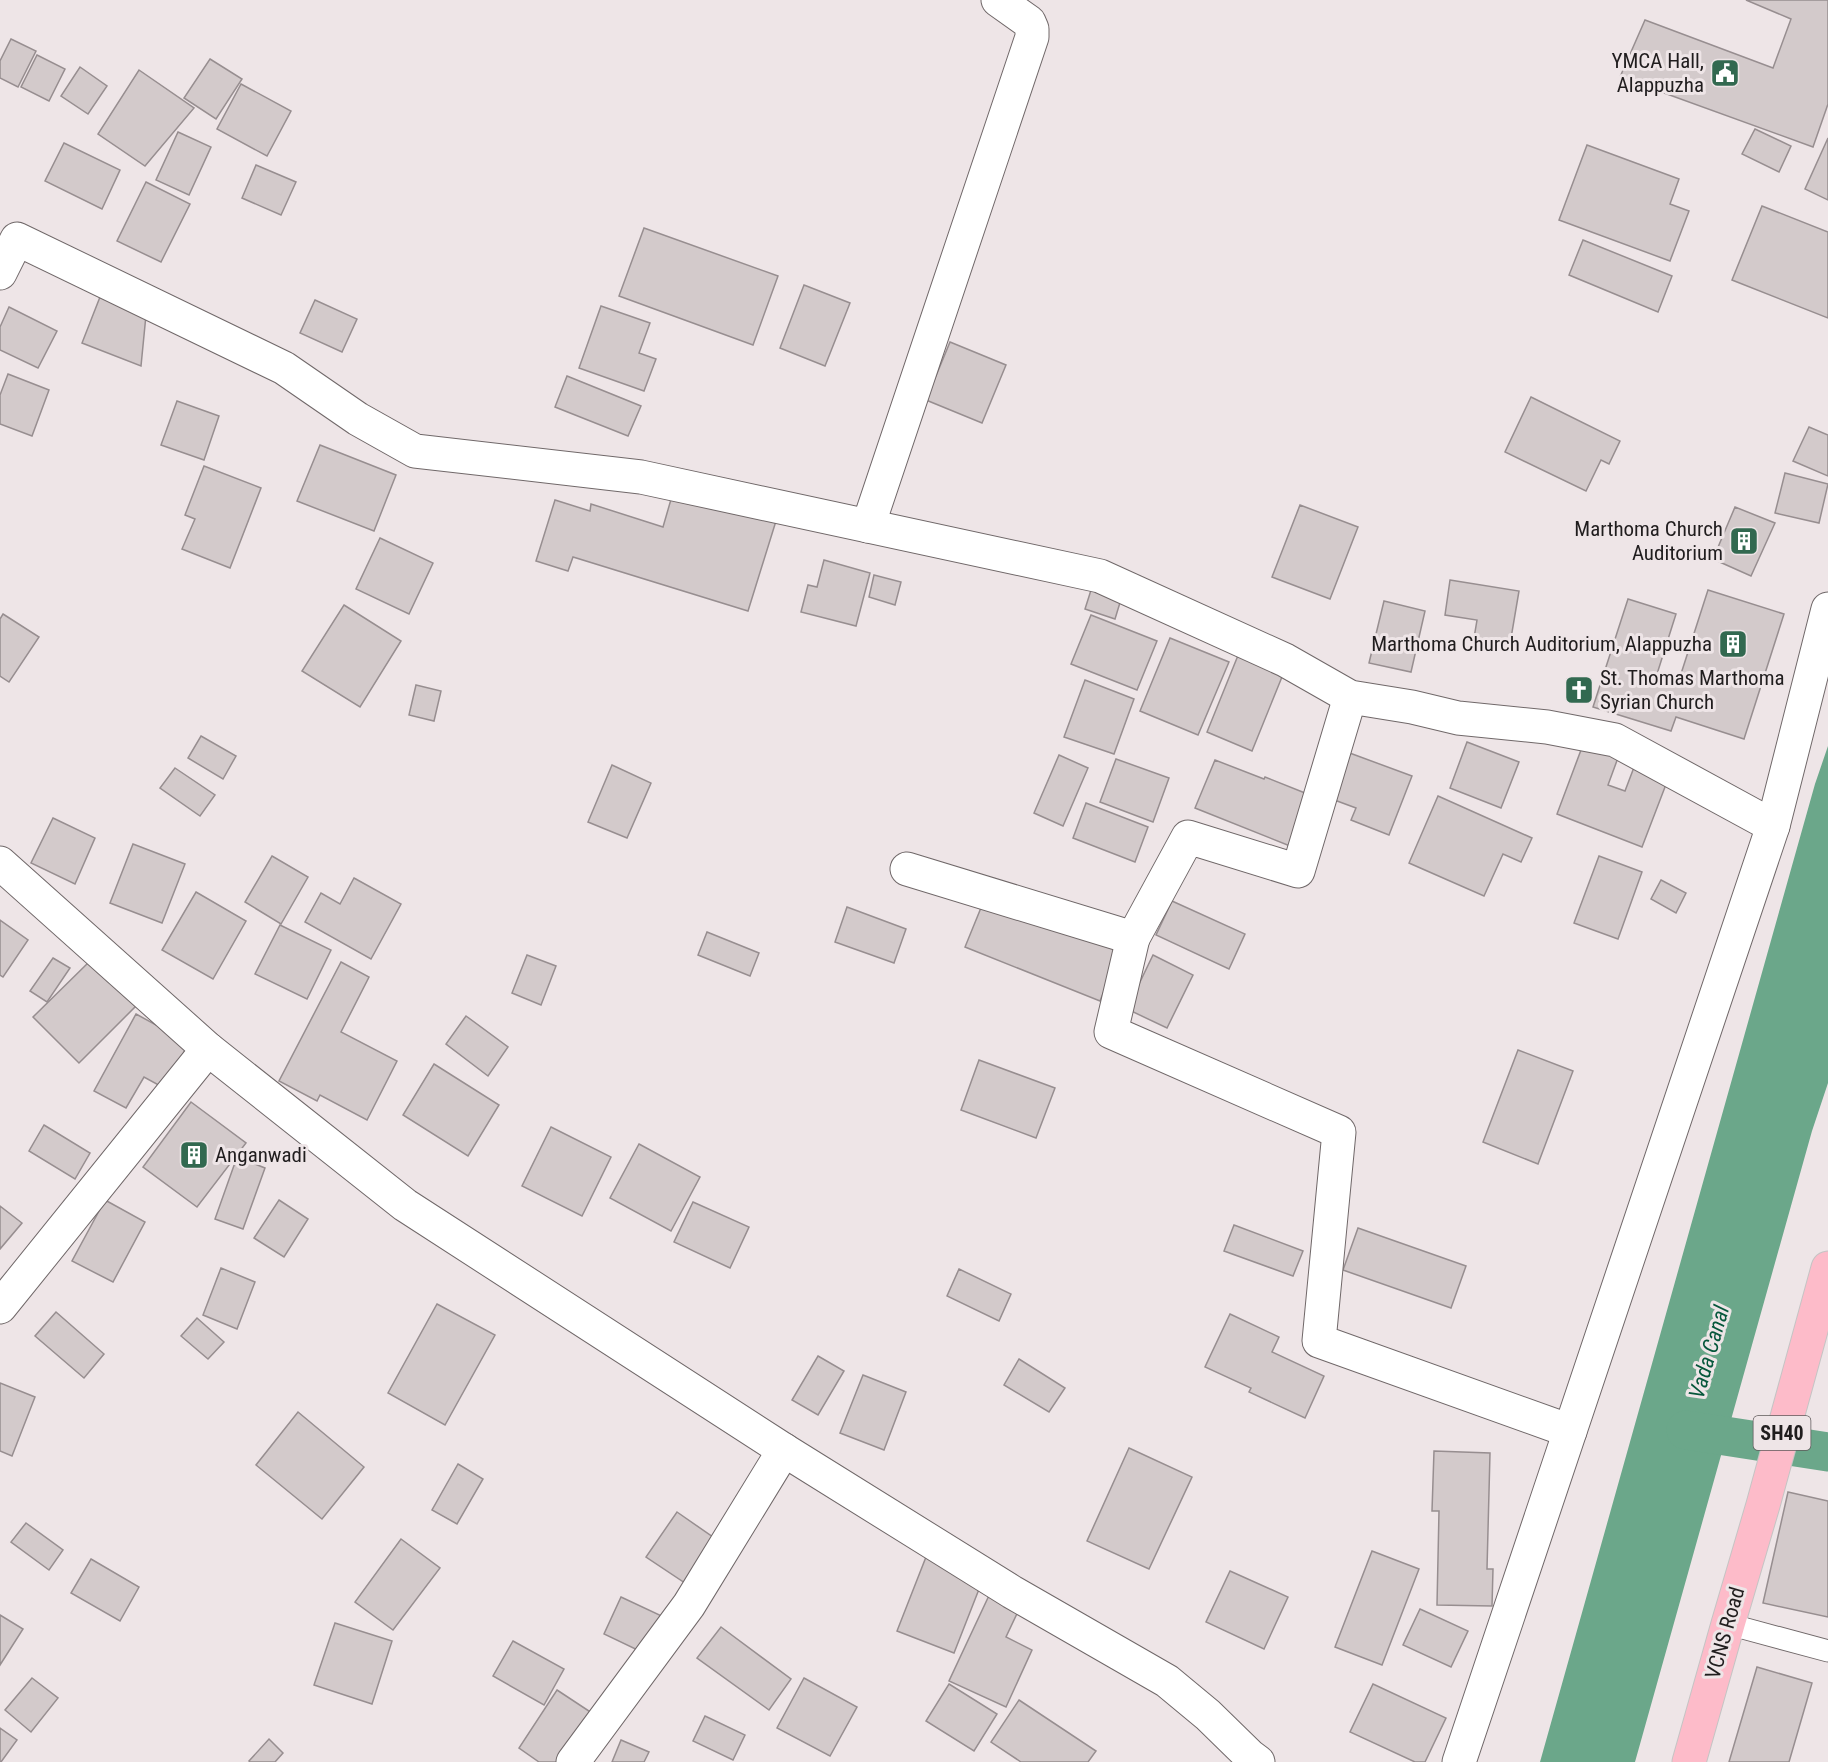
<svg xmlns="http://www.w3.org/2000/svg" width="1828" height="1762" viewBox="0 0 1828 1762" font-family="'Roboto Condensed',sans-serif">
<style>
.water{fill:#6ba78a}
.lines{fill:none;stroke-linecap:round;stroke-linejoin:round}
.canal{stroke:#6ba78a;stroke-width:39}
.building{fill:#d3cacb;stroke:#978e90;stroke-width:1.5}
.lane-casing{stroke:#706869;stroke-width:23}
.street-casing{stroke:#706869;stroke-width:35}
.secondary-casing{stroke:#706869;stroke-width:35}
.primary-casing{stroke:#c5c4c4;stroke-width:35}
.lane{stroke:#fff;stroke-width:21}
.street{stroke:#fff;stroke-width:33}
.secondary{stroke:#fff;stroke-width:33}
.primary{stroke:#fdbbc9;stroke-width:33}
.labels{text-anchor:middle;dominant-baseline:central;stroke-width:6;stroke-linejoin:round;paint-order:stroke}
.shield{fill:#eee5e7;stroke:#5e595a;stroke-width:1.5}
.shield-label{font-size:20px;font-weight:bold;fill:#201d1e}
.poi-label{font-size:21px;fill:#201d1e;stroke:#eee5e7;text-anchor:end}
.street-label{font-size:21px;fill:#201d1e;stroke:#eee5e7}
.water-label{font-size:22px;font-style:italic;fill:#06573b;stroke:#eee5e7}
</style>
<rect width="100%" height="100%" fill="#eee5e7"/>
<polygon class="water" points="1828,746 1828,1083 1812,1131 1635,1762 1540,1762 1815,784"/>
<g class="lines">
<polyline class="canal" points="1686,1430 1828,1452"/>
</g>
<g class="building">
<polygon points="1746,0 1828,0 1828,104 1813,147 1620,77 1645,20 1773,68 1791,19"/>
<polygon points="11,39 36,51 18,87 0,78 0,61"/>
<polygon points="37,55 65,69 49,101 21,87"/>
<polygon points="210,59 242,79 216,119 184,98"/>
<polygon points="80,67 107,86 88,114 61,96"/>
<polygon points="139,70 194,108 145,166 98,134"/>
<polygon points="241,84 291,111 267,156 217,129"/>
<polygon points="1755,129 1791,146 1779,172 1742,154"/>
<polygon points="178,132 211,147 189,195 156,180"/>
<polygon points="1828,138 1828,200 1805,189"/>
<polygon points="64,143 120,170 102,209 45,181"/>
<polygon points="1587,145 1679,179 1670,204 1689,211 1670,261 1559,220"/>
<polygon points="256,165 296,182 281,215 242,198"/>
<polygon points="146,182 190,204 161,262 117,241"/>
<polygon points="1762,206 1828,232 1828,318 1732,280"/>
<polygon points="644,228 778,276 753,345 619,296"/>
<polygon points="1583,240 1672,276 1658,312 1569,275"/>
<polygon points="804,285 850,303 825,366 780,348"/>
<polygon points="100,297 146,315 141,366 82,343"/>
<polygon points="315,300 357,319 342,352 300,333"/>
<polygon points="601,306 650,323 639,353 656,359 644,391 579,368"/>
<polygon points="9,307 57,331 38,368 0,350 0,327"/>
<polygon points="950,342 1006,365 982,423 926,400"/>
<polygon points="8,374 49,390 32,436 0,424 0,395"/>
<polygon points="567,376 641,406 628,436 555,407"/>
<polygon points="1531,397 1620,441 1609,464 1601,460 1586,491 1505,452"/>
<polygon points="177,401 219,416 204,460 161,445"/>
<polygon points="1809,427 1828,435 1828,476 1793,461"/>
<polygon points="320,445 396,475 374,531 297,501"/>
<polygon points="204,466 261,488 230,568 182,549 195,519 185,515"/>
<polygon points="1785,473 1828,484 1819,523 1775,513"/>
<polygon points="674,489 776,521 748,611 573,557 568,571 536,561 555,500 590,511 591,504 663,527"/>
<polygon points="1300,505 1358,527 1330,599 1272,577"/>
<polygon points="1735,507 1775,523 1751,576 1713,559"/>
<polygon points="380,538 433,563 409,614 356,589"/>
<polygon points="824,560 870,573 856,626 801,612 808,585 817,587"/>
<polygon points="874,575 901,582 895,605 869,597"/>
<polygon points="1450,580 1519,591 1509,650 1473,644 1477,620 1445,615"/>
<polygon points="1092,587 1122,596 1115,619 1085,609"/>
<polygon points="1708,590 1784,614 1744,739 1676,717 1671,731 1593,707 1628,599 1676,614 1657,674 1679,680"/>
<polygon points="1384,601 1425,611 1411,672 1369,663"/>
<polygon points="344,605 401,641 360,707 302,671"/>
<polygon points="3,614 39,637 9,682 0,676 0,619"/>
<polygon points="1091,615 1157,641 1137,690 1071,664"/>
<polygon points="1170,638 1229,662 1198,735 1140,711"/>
<polygon points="1239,653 1284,672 1252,751 1207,732"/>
<polygon points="1085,680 1134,699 1114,754 1064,737"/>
<polygon points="416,685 441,691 434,721 409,715"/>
<polygon points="201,736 236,756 223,779 188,758"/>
<polygon points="1467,742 1519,762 1501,808 1450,788"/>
<polygon points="1584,742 1619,755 1608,785 1625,791 1636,762 1670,774 1642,847 1557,814"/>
<polygon points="1347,752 1412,776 1389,835 1351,820 1356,808 1329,798"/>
<polygon points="1059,755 1088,768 1063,826 1034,813"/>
<polygon points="1116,759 1169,778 1153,822 1100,802"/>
<polygon points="1215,760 1264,779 1265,777 1310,795 1290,846 1195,808"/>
<polygon points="612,765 651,783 627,838 588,822"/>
<polygon points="175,768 215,795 200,816 160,788"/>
<polygon points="1438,796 1532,838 1521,862 1503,854 1484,896 1409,863"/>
<polygon points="1086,803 1148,827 1135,862 1073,838"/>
<polygon points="53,818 95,838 75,884 31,863"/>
<polygon points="133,844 185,864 162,923 110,903"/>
<polygon points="272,856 308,877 281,924 245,902"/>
<polygon points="1599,856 1642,872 1618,939 1574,923"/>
<polygon points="354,878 401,904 371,959 305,922 321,893 340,904"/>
<polygon points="1661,880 1686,893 1676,913 1651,899"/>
<polygon points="196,892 246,921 213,979 162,950"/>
<polygon points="985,898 1120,951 1100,1001 965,947"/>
<polygon points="1172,901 1245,934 1229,969 1156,935"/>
<polygon points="847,907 906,929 894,963 835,942"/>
<polygon points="0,920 28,940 3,977 0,975"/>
<polygon points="280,925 331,950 307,999 255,974"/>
<polygon points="707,932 759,953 750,976 698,955"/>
<polygon points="527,955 556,966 541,1005 512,993"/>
<polygon points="1153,955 1193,975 1167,1028 1127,1009"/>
<polygon points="53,958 70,968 47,1002 30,991"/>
<polygon points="91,960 136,1006 79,1063 33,1017"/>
<polygon points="341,962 369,977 341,1032 397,1061 367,1120 320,1095 317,1101 279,1081"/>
<polygon points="136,1014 189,1043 164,1088 144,1077 126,1108 94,1091"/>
<polygon points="466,1016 508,1047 488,1076 446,1044"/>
<polygon points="1518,1050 1573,1071 1538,1164 1483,1142"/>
<polygon points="979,1060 1055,1088 1036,1138 961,1110"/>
<polygon points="434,1064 499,1105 468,1156 403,1115"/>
<polygon points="191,1102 246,1143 197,1207 143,1167"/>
<polygon points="44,1125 90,1153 75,1179 29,1151"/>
<polygon points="551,1127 611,1157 582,1216 522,1186"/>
<polygon points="639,1144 700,1177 671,1231 610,1198"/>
<polygon points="237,1157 265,1168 243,1229 215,1219"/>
<polygon points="105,1200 145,1222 113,1282 72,1261"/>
<polygon points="279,1200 308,1219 284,1257 254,1238"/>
<polygon points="693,1202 749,1227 730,1268 674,1242"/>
<polygon points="0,1206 22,1223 0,1249"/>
<polygon points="1234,1225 1303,1251 1293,1276 1224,1251"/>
<polygon points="1358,1228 1466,1266 1451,1308 1343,1270"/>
<polygon points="221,1268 255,1282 237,1329 203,1315"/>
<polygon points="959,1269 1011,1294 999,1321 947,1296"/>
<polygon points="437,1304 495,1335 445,1425 388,1393"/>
<polygon points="56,1312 104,1354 84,1378 35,1336"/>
<polygon points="1230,1314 1279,1337 1272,1352 1324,1376 1305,1418 1249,1392 1251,1388 1205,1367"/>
<polygon points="197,1318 224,1342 208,1359 181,1336"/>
<polygon points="818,1356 844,1371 818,1415 792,1400"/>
<polygon points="1019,1359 1065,1388 1049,1412 1004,1385"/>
<polygon points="863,1375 906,1392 884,1450 840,1433"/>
<polygon points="0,1383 35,1397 12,1456 0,1451"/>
<polygon points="298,1412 364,1467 322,1519 256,1465"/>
<polygon points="1129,1448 1192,1477 1149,1569 1087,1541"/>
<polygon points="1434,1451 1490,1453 1487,1569 1493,1569 1492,1606 1437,1605 1439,1511 1432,1511"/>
<polygon points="458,1464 483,1479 457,1524 432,1510"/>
<polygon points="1788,1492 1828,1501 1828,1617 1763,1603"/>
<polygon points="677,1512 723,1544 694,1589 646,1557"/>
<polygon points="26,1523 63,1550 49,1570 11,1542"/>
<polygon points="401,1539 440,1568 393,1630 355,1602"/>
<polygon points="1372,1551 1419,1569 1382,1665 1335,1647"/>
<polygon points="926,1557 983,1579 954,1653 897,1631"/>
<polygon points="91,1559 139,1587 120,1621 71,1593"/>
<polygon points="1230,1571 1288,1597 1264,1649 1206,1622"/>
<polygon points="993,1587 1023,1601 1006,1637 1032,1650 1006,1707 949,1681"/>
<polygon points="621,1597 666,1618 648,1655 604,1634"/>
<polygon points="1420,1609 1468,1631 1451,1667 1403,1645"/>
<polygon points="0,1615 23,1629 0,1665"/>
<polygon points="335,1623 392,1641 372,1704 314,1685"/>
<polygon points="721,1627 791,1679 769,1710 697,1658"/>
<polygon points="513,1641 564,1669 544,1705 493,1676"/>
<polygon points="1757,1667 1812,1683 1789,1762 1729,1762"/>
<polygon points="32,1678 58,1698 31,1732 5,1710"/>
<polygon points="804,1678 857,1707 830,1756 777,1728"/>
<polygon points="949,1684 997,1714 974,1751 926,1721"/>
<polygon points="1373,1684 1446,1718 1425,1762 1415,1762 1350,1732"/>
<polygon points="557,1690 595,1715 563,1762 539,1762 519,1748"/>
<polygon points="1019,1700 1096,1751 1088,1762 1021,1762 991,1742"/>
<polygon points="705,1716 745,1735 733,1760 693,1741"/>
<polygon points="0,1728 17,1740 1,1762 0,1762"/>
<polygon points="269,1739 283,1753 275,1762 250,1762 249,1761"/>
<polygon points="621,1740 649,1752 644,1762 612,1762"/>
</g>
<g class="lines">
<g class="lane-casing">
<polyline id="lane" points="1728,1624 1828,1651"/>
</g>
<g class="street-casing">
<g id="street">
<polyline points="0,273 17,239 284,368 358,419 415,451 641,477 1100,576 1285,660 1350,697 1412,707 1458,718 1547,727 1615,740 1773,826"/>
<polyline points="868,526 1032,37 1032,29 1029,22 998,0"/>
<polyline points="0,863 208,1049 405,1205 784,1450 1012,1592 1167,1681 1208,1715 1250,1756 1258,1762"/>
<polyline points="907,869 1133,938 1188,837 1298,871 1350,697"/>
<polyline points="1133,938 1111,1032 1339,1132 1319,1341 1570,1431"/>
<polyline points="0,1307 208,1049"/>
<polyline points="573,1762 689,1605 784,1450"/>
</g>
</g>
<g class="secondary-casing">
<polyline id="secondary" points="1459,1762 1773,826 1828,609"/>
</g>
<g class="primary-casing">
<polyline id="primary" points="1689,1762 1728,1624 1763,1505 1828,1268"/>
</g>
<use href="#lane" class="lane"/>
<use href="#street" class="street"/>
<use href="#secondary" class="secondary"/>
<use href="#primary" class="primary"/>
</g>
<defs>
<g id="civic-square" transform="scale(1.5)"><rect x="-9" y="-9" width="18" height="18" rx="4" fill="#326950" stroke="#eee5e7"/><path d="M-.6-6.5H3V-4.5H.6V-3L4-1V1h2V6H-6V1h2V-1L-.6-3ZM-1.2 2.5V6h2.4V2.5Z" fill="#fff"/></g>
<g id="building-square" transform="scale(1.5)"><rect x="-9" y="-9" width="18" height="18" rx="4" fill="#326950" stroke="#eee5e7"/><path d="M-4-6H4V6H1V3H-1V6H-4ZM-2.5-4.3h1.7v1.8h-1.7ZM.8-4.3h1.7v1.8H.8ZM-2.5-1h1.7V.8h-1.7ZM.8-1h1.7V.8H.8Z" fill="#fff"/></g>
<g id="church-square" transform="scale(1.5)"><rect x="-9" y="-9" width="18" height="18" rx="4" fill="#326950" stroke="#eee5e7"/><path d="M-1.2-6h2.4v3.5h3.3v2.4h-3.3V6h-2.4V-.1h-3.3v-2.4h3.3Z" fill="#fff"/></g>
</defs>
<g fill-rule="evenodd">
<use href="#civic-square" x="1725" y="73"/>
<use href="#building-square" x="1744" y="541"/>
<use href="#building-square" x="1733" y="644"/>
<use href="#church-square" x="1579" y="690"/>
<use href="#building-square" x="194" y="1155"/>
</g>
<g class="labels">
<rect class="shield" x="1753.5" y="1416" width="57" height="34" rx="4.5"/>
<g class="shield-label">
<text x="1782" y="1433">SH40</text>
</g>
<g class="poi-label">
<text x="1704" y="61">YMCA Hall,<tspan x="1704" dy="24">Alappuzha</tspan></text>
<text x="1723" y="529">Marthoma Church<tspan x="1723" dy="24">Auditorium</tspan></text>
<text x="1712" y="644">Marthoma Church Auditorium, Alappuzha</text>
<text x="1600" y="678" text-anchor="start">St. Thomas Marthoma<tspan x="1600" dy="24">Syrian Church</tspan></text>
<text x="215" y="1155" text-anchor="start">Anganwadi</text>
</g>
<g class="street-label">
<text transform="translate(1725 1633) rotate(-74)">VCNS Road</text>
</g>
<g class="water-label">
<text transform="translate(1709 1352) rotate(-74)">Vada Canal</text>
</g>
</g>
</svg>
